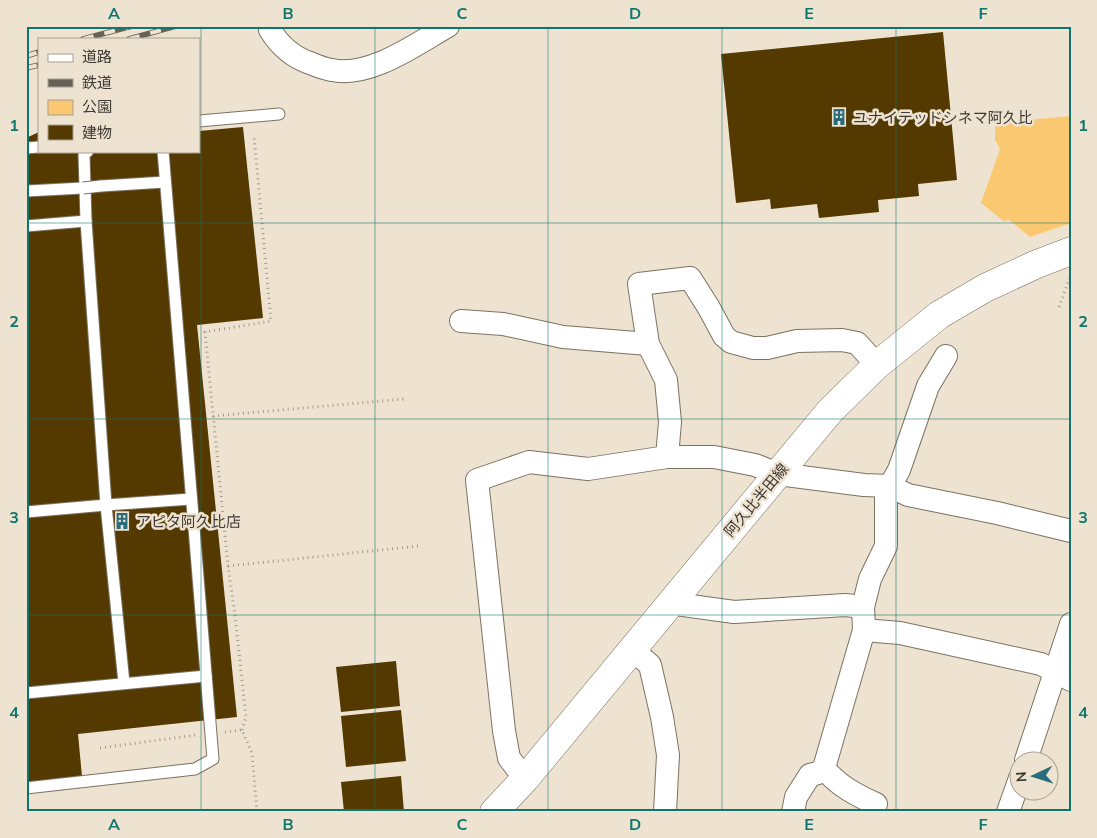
<svg xmlns="http://www.w3.org/2000/svg" width="1097" height="838" viewBox="0 0 1097 838" font-family="Mulish,'Noto Sans JP',sans-serif">
<style>
.green{fill:#fac870}
.building{fill:#543a00}
.lines{fill:none;stroke-linecap:round;stroke-linejoin:round}
.lane-casing{stroke:#7c7262;stroke-width:13}
.street-casing{stroke:#7c7262;stroke-width:24}
.secondary-casing{stroke:#7c7262;stroke-width:29}
.path{stroke:#a29a8d;stroke-width:3;stroke-dasharray:1 4;stroke-linecap:butt}
.lane{stroke:#fff;stroke-width:11}
.street{stroke:#fff;stroke-width:22}
.secondary{stroke:#fff;stroke-width:28}
.rail-casing{stroke:#676258;stroke-width:5.5}
.rail{stroke:#eee3d1;stroke-width:4;stroke-dasharray:11;stroke-linecap:butt}
.lane-bridge-casing{stroke:#7c7262;stroke-width:13;stroke-linecap:butt}
.lane-bridge{stroke:#fff;stroke-width:11}
.grid{fill:none;stroke:#0f766e;stroke-width:1;stroke-opacity:0.55}
.labels{text-anchor:middle;dominant-baseline:central;stroke-width:5;stroke-linejoin:round;paint-order:stroke}
.poi-label{font-size:15px;fill:#3e3a33;stroke:#eee3d1;text-anchor:start}
.street-label{font-size:15px;fill:#3e3a33;stroke:#eee3d1}
.neatline{fill:none;stroke:#0f766e;stroke-width:2}
.grid-label{font-size:16px;text-anchor:middle;font-weight:bold;fill:#0f766e}
</style>
<rect width="100%" height="100%" fill="#eee3d1"/>
<polygon class="green" points="1071,116 1071,223 1030,237 1008,219 1005,222 981,203 1000,149 995,140 995,123"/>
<g class="building">
<polygon points="943,32 957,180 918,184 919,196 878,200 879,212 819,218 817,204 771,209 770,199 736,203 721,54"/>
<polygon points="243,127 263,318 197,325 237,717 78,734 83,787 26,793 26,138 39,132 39,151 199,151 199,131"/>
<polygon points="396,661 400,706 341,712 336,667"/>
<polygon points="401,710 406,761 346,767 341,716"/>
<polygon points="401,776 404,812 344,812 341,782"/>
</g>
<g class="lines">
<g class="lane-casing">
<g id="lane">
<polyline points="199,121 279,114"/>
<polyline points="26,148 39,147"/>
<polyline points="101,186 165,182"/>
<polyline points="26,191 83,188"/>
<polyline points="26,226 86,221 84,154 88,151"/>
<polyline points="26,512 106,505 86,221"/>
<polyline points="124,683 106,505 191,499"/>
<polyline points="26,693 206,676"/>
<polyline points="26,788 195,769 213,759 163,151"/>
</g>
</g>
<g class="street-casing">
<g id="street">
<path d="M270 30C280 46 292 57 310 63 317 66 325 69 332 70 370 78 416 44 448 26"/>
<polyline points="461,321 503,324 563,337 648,344"/>
<polyline points="667,457 670,422 666,380 648,344 639,284 690,278 709,308 724,336 731,342 753,348 767,348 797,341 842,340 857,343 877,365"/>
<polyline points="669,603 734,612 845,605 863,607"/>
<polyline points="864,630 900,633 1041,664 1071,680"/>
<polyline points="632,649 650,665 662,717 668,755 665,812"/>
<polyline points="1026,760 1071,624"/>
<path d="M824 768C837 785 856 795 876 804"/>
<polyline points="525,779 509,758 504,731 477,480 529,462 588,469 667,457 714,457 755,465 778,474 864,485 890,486 908,495 997,513 1071,531"/>
<polyline points="793,812 796,797 810,775 818,773 824,768 864,630 863,607 870,579 886,546 886,493 899,470 928,386 946,356"/>
<polyline points="1008,812 1020,778"/>
</g>
</g>
<g class="secondary-casing">
<polyline id="secondary" points="494,812 525,779 830,411 877,365 939,315 985,288 1037,264 1071,251"/>
</g>
<g class="path">
<polyline points="1059,307 1070,277"/>
<polyline points="213,416 404,399"/>
<polyline points="228,566 419,546"/>
<polyline points="242,730 246,717 235,615 228,566 205,332 271,321 254,136"/>
<polyline points="225,732 242,730 252,753 257,812"/>
<polyline points="100,748 196,735"/>
</g>
<use href="#lane" class="lane"/>
<use href="#street" class="street"/>
<use href="#secondary" class="secondary"/>
<g class="rail-casing">
<g id="rail">
<polyline points="83,39 132,26"/>
<polyline points="129,39 176,26"/>
<polyline points="26,56 39,52"/>
<polyline points="26,68 39,65"/>
</g>
</g>
<use href="#rail" class="rail"/>
<g class="lane-bridge-casing">
<polyline id="lane-bridge" points="83,188 101,186"/>
</g>
<use href="#lane-bridge" class="lane-bridge"/>
</g>
<path class="grid" d="M201 26V812M375 26V812M548 26V812M722 26V812M896 26V812M26 223H1071M26 419H1071M26 615H1071"/>
<defs>
<g id="building-bare" transform="scale(1.35)"><path d="M-4-6H4V6H1V3H-1V6H-4ZM-2.5-4.3h1.7v1.8h-1.7ZM.8-4.3h1.7v1.8H.8ZM-2.5-1h1.7V.8h-1.7ZM.8-1h1.7V.8H.8Z" fill="#296d7d" stroke="#eee3d1" stroke-width="2.5" paint-order="stroke"/></g>
</defs>
<g fill-rule="evenodd">
<use href="#building-bare" x="839" y="117"/>
<use href="#building-bare" x="122" y="521"/>
</g>
<g class="labels">
<g class="poi-label">
<text x="853" y="117">ユナイテッドシネマ阿久比</text>
<text x="136" y="521">アピタ阿久比店</text>
</g>
<g class="street-label">
<text transform="translate(756 500) rotate(-50)">阿久比半田線</text>
</g>
</g>
<rect width="1097" height="838" fill="none" stroke="#eee3d1" stroke-width="55"/>
<rect x="38" y="38" width="162" height="115" fill="#eee3d1" stroke="#a89f92"/>
<rect x="48" y="54" width="25" height="8" fill="#ffffff" stroke="#a89f92"/>
<text x="82" y="62" font-size="15" fill="#3e3a33">道路</text>
<rect x="48" y="79" width="25" height="8" fill="#676258" stroke="#a89f92"/>
<text x="82" y="88" font-size="15" fill="#3e3a33">鉄道</text>
<rect x="48" y="100" width="25" height="15" fill="#fac870" stroke="#a89f92"/>
<text x="82" y="112" font-size="15" fill="#3e3a33">公園</text>
<rect x="48" y="125" width="25" height="15" fill="#543a00" stroke="#a89f92"/>
<text x="82" y="138" font-size="15" fill="#3e3a33">建物</text>
<g transform="translate(1034 776) rotate(266)"><circle r="24" fill="#eee3d1" stroke="#a89f92"/>
<path d="M0-4L9 19L0 12L-9 19Z" fill="#296d7d"/>
<text y="-8" font-size="14" font-weight="bold" text-anchor="middle" fill="#3e3a33">N</text>
</g>
<rect x="28" y="28" width="1042" height="782" class="neatline"/>
<g class="grid-label">
<text x="114" y="19">A</text>
<text x="288" y="19">B</text>
<text x="462" y="19">C</text>
<text x="635" y="19">D</text>
<text x="809" y="19">E</text>
<text x="983" y="19">F</text>
<text x="14" y="131">1</text>
<text x="1083" y="131">1</text>
<text x="14" y="327">2</text>
<text x="1083" y="327">2</text>
<text x="14" y="523">3</text>
<text x="1083" y="523">3</text>
<text x="14" y="718">4</text>
<text x="1083" y="718">4</text>
<text x="114" y="830">A</text>
<text x="288" y="830">B</text>
<text x="462" y="830">C</text>
<text x="635" y="830">D</text>
<text x="809" y="830">E</text>
<text x="983" y="830">F</text>
</g>
</svg>
